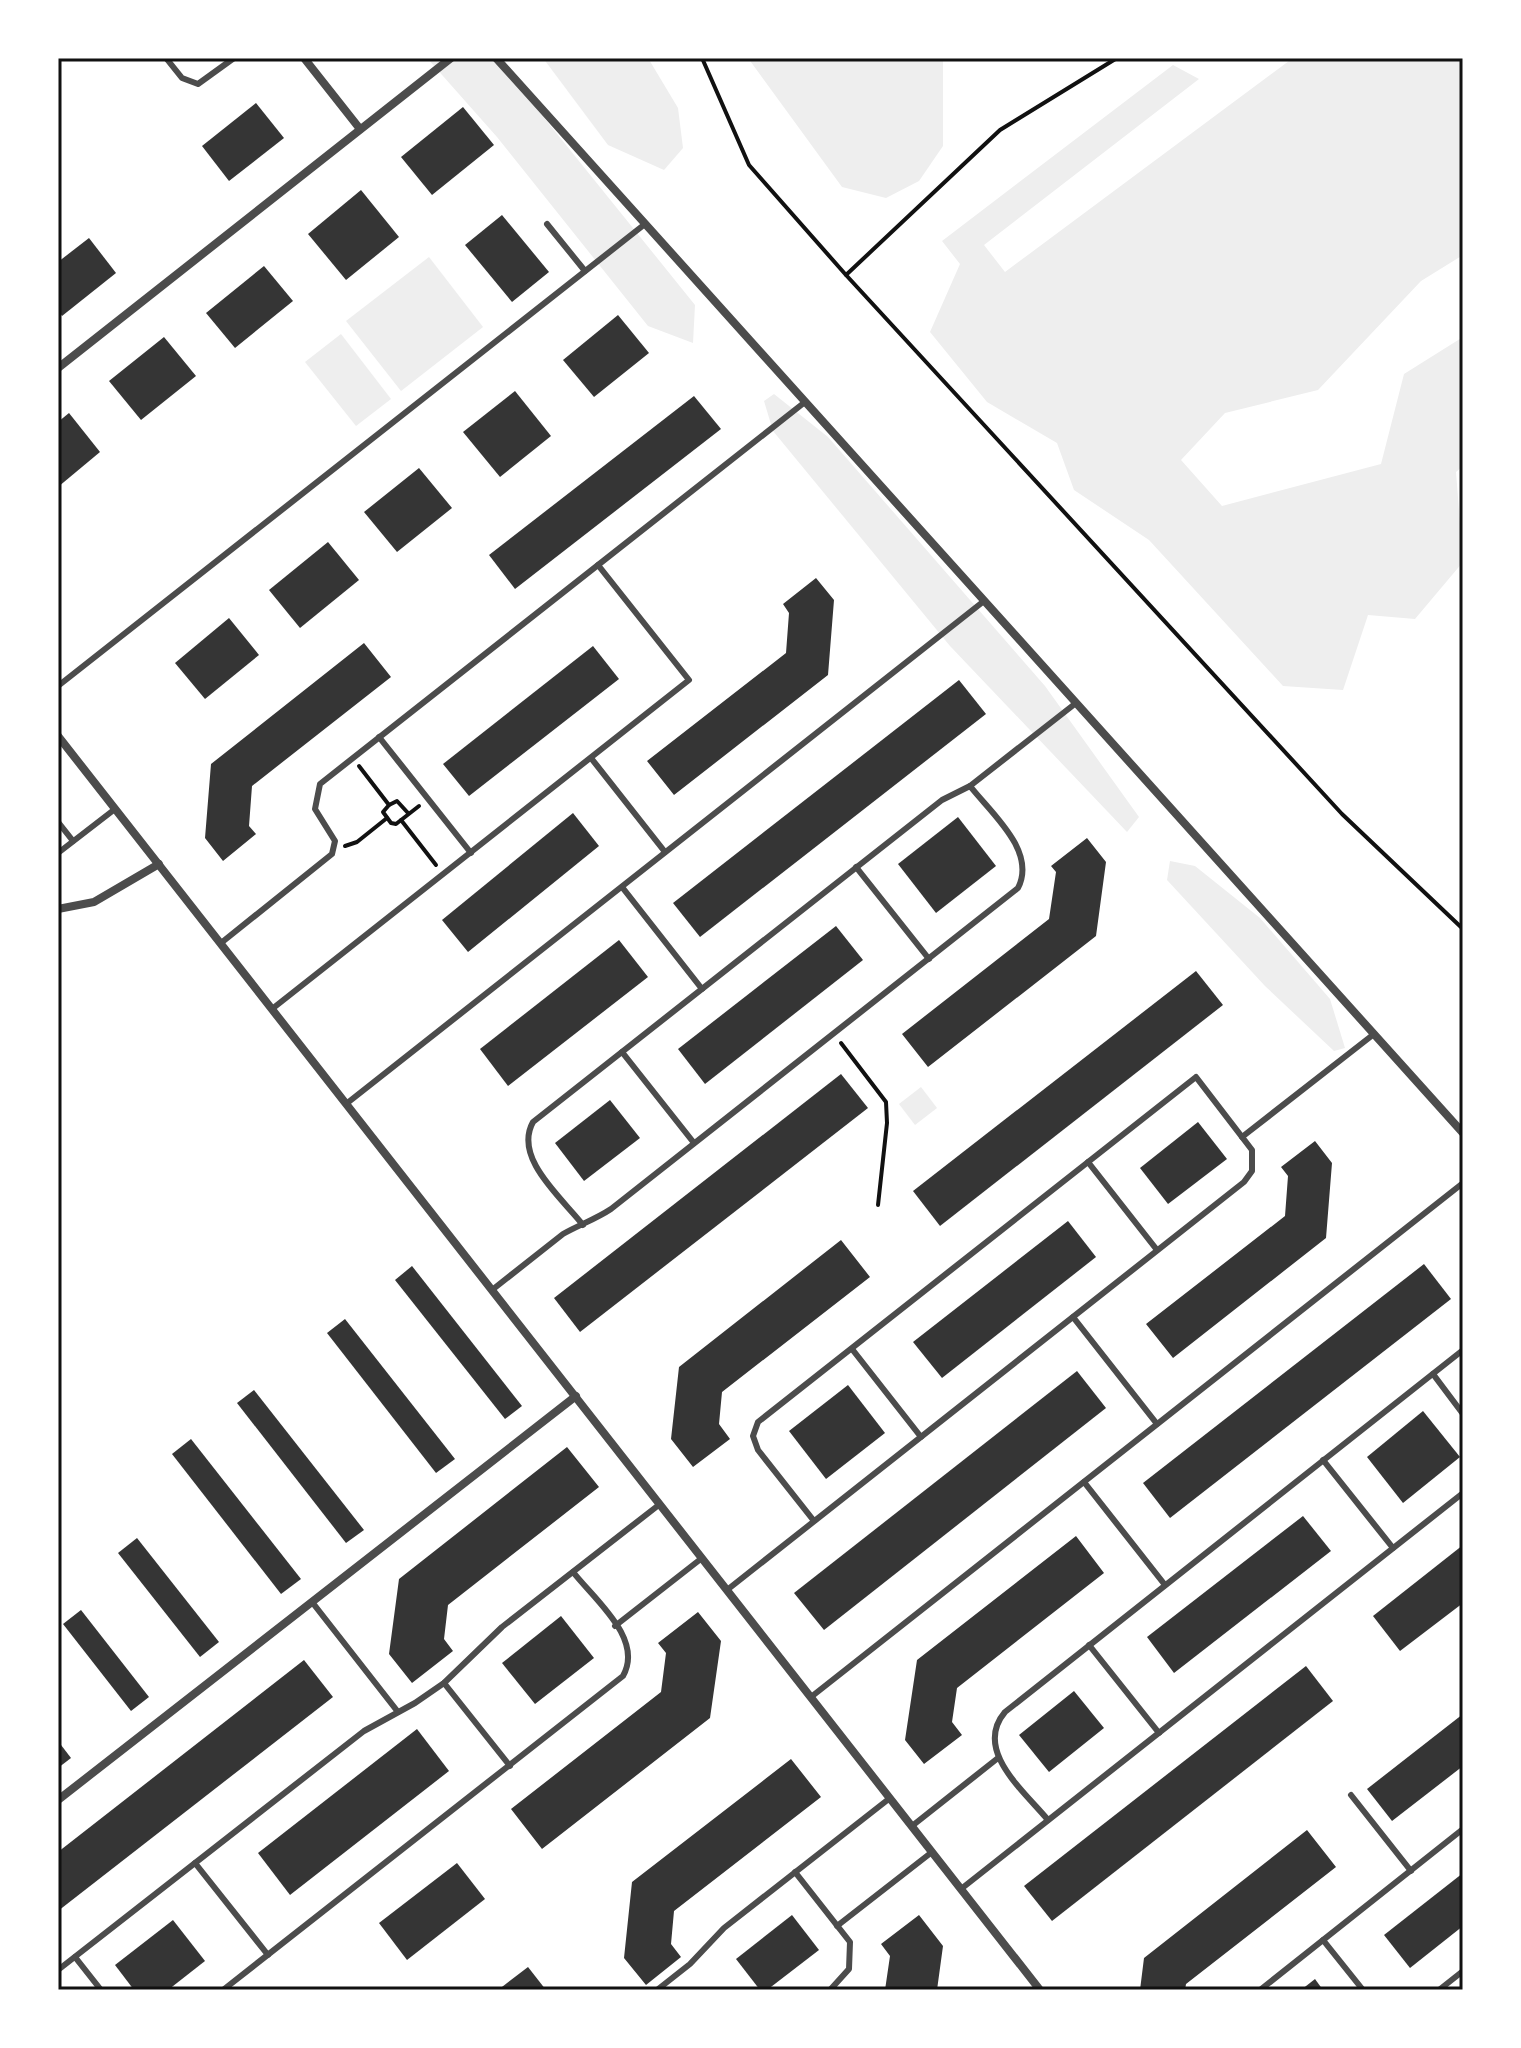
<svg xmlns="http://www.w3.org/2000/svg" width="1521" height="2048" viewBox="0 0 1521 2048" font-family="'Golos Text',sans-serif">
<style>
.green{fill:#eee}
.building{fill:#353535}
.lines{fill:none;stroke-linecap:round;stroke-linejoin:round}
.path{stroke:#111;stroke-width:4}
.service{stroke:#4c4c4c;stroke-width:6}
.minor{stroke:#4c4c4c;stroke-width:8}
.neatline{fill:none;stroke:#111;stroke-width:3}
</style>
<rect width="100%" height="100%" fill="#fff"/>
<g class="green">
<polygon points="427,58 496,58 695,305 693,343 648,326 497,137"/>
<polygon points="543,58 648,58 678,108 683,148 664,170 608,145"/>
<polygon points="748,58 943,58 943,146 919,181 886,198 842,187"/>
<polygon points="1293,58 1463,58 1463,255 1421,281 1318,390 1225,413 1181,460 1222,506 1381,464 1404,374 1463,337 1463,466 1456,472 1463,562 1415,619 1368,615 1343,690 1283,686 1149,540 1074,490 1057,443 987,402 930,332 960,264 942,241 1173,65 1199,79 984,245 1005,272"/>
<polygon points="429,257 483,327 401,391 346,321"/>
<polygon points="341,334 391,399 356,426 305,362"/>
<polygon points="774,394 828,437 1045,686 1139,817 1127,832 950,646 773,431 764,401"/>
<polygon points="1170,861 1195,866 1260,918 1330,999 1345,1048 1334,1051 1265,986 1167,880"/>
<polygon points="921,1087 937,1108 915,1125 899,1104"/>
</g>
<g class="building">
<polygon points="256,103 284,138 229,181 202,146"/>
<polygon points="463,107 494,145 432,195 401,157"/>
<polygon points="361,190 399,237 346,280 308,234"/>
<polygon points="502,215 549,272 512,302 465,245"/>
<polygon points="89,238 116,273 62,316 58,310 58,262"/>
<polygon points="264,266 293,301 235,348 206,313"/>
<polygon points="618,315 649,353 594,397 563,360"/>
<polygon points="164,337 196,376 141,420 109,381"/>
<polygon points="515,391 551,436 500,477 463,432"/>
<polygon points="694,396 721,429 515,589 489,555"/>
<polygon points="69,413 100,452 58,487 58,422"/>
<polygon points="419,468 452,508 397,552 364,512"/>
<polygon points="328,542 359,580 300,628 269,590"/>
<polygon points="816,578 834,600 828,675 674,795 647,761 786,653 789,613 783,604"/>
<polygon points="229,618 259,655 205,699 175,663"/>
<polygon points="364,643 391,677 252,786 249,826 256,834 223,861 205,838 211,764"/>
<polygon points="593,646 619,679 469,796 443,764"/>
<polygon points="959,680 986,714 700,937 673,903"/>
<polygon points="573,813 599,846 468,952 442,920"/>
<polygon points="958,817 996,866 936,913 898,864"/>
<polygon points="1087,838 1106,862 1096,936 928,1067 902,1034 1049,919 1056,872 1051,866"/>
<polygon points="836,926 863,960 705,1084 678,1049"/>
<polygon points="619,940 648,977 508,1086 480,1049"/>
<polygon points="1196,971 1223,1005 940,1226 913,1191"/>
<polygon points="841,1074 868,1108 580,1332 554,1298"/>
<polygon points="610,1100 640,1138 584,1181 555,1143"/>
<polygon points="1198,1122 1227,1159 1168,1204 1140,1168"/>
<polygon points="1315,1141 1332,1163 1326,1238 1173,1358 1146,1324 1285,1216 1288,1176 1281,1167"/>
<polygon points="1068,1221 1096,1257 942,1378 913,1342"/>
<polygon points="841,1240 870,1277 722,1392 719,1424 730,1439 693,1467 671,1439 679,1367"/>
<polygon points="1424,1264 1451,1299 1170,1518 1143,1483"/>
<polygon points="412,1266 522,1406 505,1419 395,1280"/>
<polygon points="345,1319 455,1459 436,1473 327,1333"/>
<polygon points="1077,1371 1106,1408 824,1630 794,1593"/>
<polygon points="848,1385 885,1433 826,1479 789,1431"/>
<polygon points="254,1390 364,1530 346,1543 237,1403"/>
<polygon points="1423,1411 1460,1457 1403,1503 1367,1457"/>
<polygon points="191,1439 301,1579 281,1594 172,1454"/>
<polygon points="567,1447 599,1487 448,1605 444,1639 453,1651 412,1683 389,1654 399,1579"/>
<polygon points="1303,1516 1331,1551 1174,1673 1147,1637"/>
<polygon points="1076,1536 1104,1573 957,1688 952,1722 962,1735 924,1764 905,1740 917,1660"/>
<polygon points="137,1538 219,1642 200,1657 118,1553"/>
<polygon points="1463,1545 1463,1603 1400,1651 1373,1616"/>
<polygon points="81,1610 149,1697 131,1711 63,1624"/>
<polygon points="698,1612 721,1641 710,1718 542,1849 511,1809 661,1692 666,1653 658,1643"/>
<polygon points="561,1616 594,1658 535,1704 502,1663"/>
<polygon points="304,1660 333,1697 58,1911 58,1852"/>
<polygon points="1306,1666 1333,1701 1052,1921 1024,1886"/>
<polygon points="1074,1691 1104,1728 1049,1772 1019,1735"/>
<polygon points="1463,1714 1463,1766 1392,1821 1367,1789"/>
<polygon points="417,1729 449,1771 290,1895 258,1853"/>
<polygon points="58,1741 71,1758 58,1768"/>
<polygon points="791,1759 821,1797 674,1911 671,1944 681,1957 646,1985 624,1958 632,1882"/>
<polygon points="1307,1830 1336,1867 1186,1984 1185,1990 1140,1990 1144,1958"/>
<polygon points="457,1863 485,1899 407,1960 379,1923"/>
<polygon points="1463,1873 1463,1926 1410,1968 1384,1935"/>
<polygon points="792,1915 819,1950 767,1990 760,1990 736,1959"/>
<polygon points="919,1915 943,1946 937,1990 885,1990 890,1956 881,1944"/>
<polygon points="173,1920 205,1961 168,1990 134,1990 115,1965"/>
<polygon points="528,1967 546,1990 498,1990"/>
<polygon points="1315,1979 1323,1990 1301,1990"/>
</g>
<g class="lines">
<g class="path">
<polyline points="702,58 749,165 846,275 1342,814 1463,929"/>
<polyline points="846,275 1000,130 1117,58"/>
<polyline points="359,766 389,805 383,812 391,823 396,824 419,806"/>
<polyline points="389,805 397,801 408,813"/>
<polyline points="401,820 436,865"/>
<polyline points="345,846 357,842 387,818"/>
<polyline points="841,1043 886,1102 887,1123 878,1205"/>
</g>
<g class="service">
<polyline points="166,58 182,78 198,84 234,58"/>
<polyline points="547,224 585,271"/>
<polyline points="58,686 645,224"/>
<polyline points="379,737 471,853"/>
<polyline points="591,758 665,852"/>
<polyline points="970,786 1076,703"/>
<polyline points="58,822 73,841"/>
<polyline points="58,853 115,809"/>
<polyline points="856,867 929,959"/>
<polyline points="622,887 702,989"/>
<polyline points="221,943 332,854 335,841 315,809 320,784 805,402"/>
<polyline points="272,1009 689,680 598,565"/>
<polyline points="622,1052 694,1143"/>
<polyline points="346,1104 984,601"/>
<polyline points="1242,1137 1374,1034"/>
<polyline points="1088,1162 1157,1250"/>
<path d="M492 1290 563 1234C579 1225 596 1219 611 1209L1018 888C1037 851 991 813 970 786L942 800 533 1122C513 1158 562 1198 583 1225"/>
<polyline points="1073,1317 1157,1424"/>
<polyline points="852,1349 921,1437"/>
<polyline points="1433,1374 1463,1414"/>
<polyline points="1323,1460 1393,1548"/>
<polyline points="1084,1482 1165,1585"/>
<polyline points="727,1590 1244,1182 1252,1171 1252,1150 1196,1077 758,1422 753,1436 758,1450 814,1521"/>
<polyline points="312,1602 398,1712"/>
<polyline points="615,1626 702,1558"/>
<polyline points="1089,1645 1159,1733"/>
<polyline points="444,1683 510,1766"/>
<polyline points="811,1697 1463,1183"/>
<polyline points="1351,1795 1411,1871"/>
<path d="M1048 1820C1024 1791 973 1750 1005 1712L1463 1350"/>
<polyline points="912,1826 998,1758"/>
<polyline points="195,1863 268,1955"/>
<polyline points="795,1872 850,1942 849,1969 830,1990"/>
<polyline points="961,1889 1463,1493"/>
<polyline points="837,1926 932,1852"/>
<polyline points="1323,1940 1363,1990"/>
<polyline points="75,1957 101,1990"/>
<polyline points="58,1970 364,1731 415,1703 444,1683 502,1627 660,1504"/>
<path d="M223 1990 623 1676C644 1639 595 1600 573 1572"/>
<polyline points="657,1990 690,1964 724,1928 890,1798"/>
<polyline points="1260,1990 1463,1829"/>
<polyline points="1439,1990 1463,1971"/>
</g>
<g class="minor">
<polyline points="304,58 360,129"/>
<polyline points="496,58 1463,1133"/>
<polyline points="58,368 451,58"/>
<polyline points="58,736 1040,1990"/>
<polyline points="58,909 94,902 159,864"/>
<polyline points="58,1800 576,1396"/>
</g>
</g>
<rect width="1521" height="2048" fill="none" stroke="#ffffff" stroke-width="120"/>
<rect x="60" y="60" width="1401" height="1928" class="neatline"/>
</svg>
